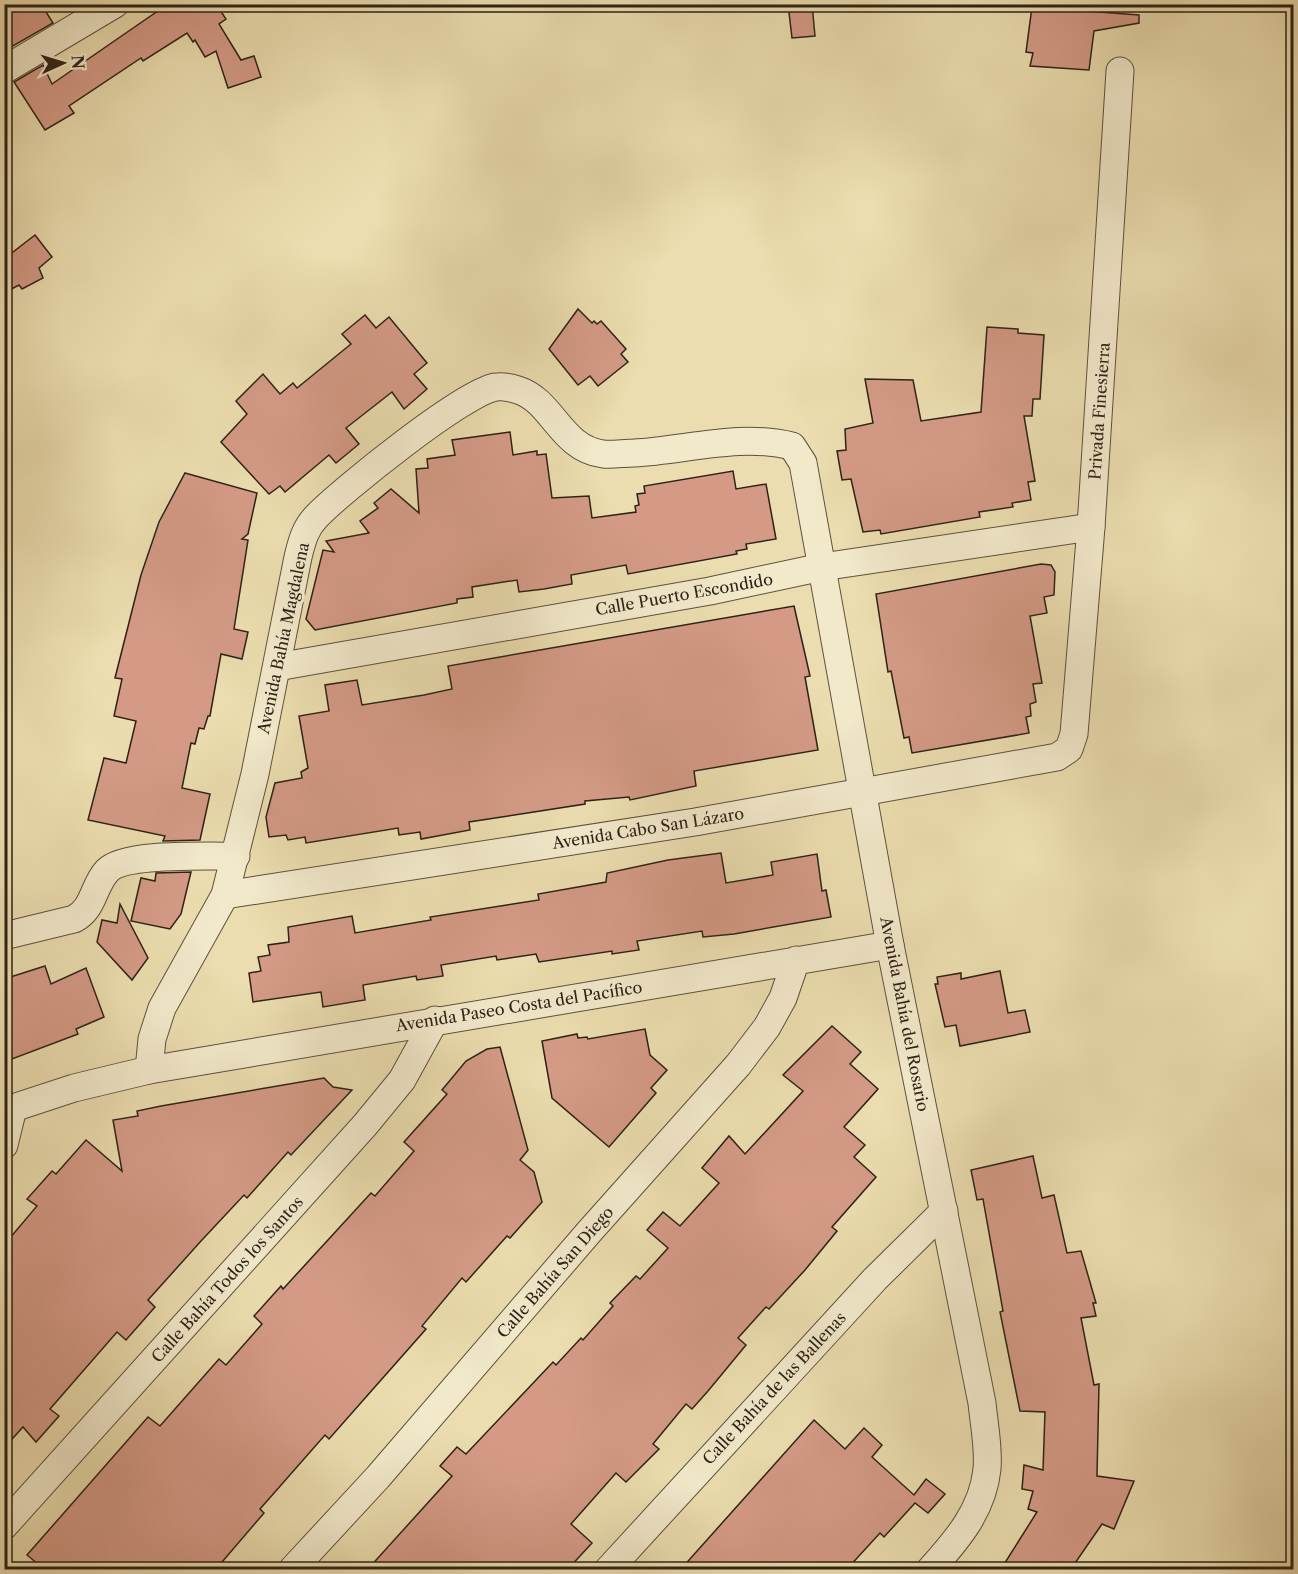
<svg xmlns="http://www.w3.org/2000/svg" width="1298" height="1574" viewBox="0 0 1298 1574" font-family="'Libre Caslon Text',serif">
<style>
.building{fill:#d49a86;stroke:#2d2217;stroke-width:1.5}
.lines{fill:none;stroke-linecap:round;stroke-linejoin:round}
.street-casing{stroke:#5c513d;stroke-width:29}
.street{stroke:#f2e9cb;stroke-width:27}
.labels{text-anchor:middle;dominant-baseline:central;stroke-width:6;stroke-linejoin:round;paint-order:stroke}
.street-label{font-size:16px;fill:#2d2217;stroke:#f2e9cb}
</style>
<rect width="100%" height="100%" fill="#ebddaf"/>
<filter id="stains"><feTurbulence type="fractalNoise" baseFrequency=".00333" numOctaves="4"/><feColorMatrix values="0 0 0 0 .2 0 0 0 0 .09 0 0 0 0 .02 0 0 0 .5 -.17"/></filter>
<radialGradient id="worn" r=".72"><stop offset=".6" stop-color="#630" stop-opacity="0"/><stop offset="1" stop-color="#630" stop-opacity=".3"/></radialGradient>
<g class="building">
<polygon points="4,4 41,4 53,23 4,51"/>
<polygon points="168,4 216,4 226,19 219,24 241,60 254,56 261,77 228,88 216,51 205,57 195,40 193,42 187,33 143,61 141,58 69,106 74,113 45,130 14,82 43,65 52,84"/>
<polygon points="788,4 812,4 815,36 792,38"/>
<polygon points="1032,7 1139,15 1139,23 1094,31 1089,70 1030,66 1033,53 1026,52"/>
<polygon points="35,235 52,257 39,268 43,278 22,289 19,285 4,293 4,259"/>
<polygon points="578,309 592,323 594,321 597,324 601,321 626,349 621,354 628,362 598,386 590,376 578,385 549,349"/>
<polygon points="365,315 376,328 389,317 427,363 414,374 427,389 404,409 392,392 346,428 359,444 336,463 329,455 285,492 280,486 269,494 221,442 247,414 236,401 263,374 280,394 293,383 297,388 351,344 342,334"/>
<polygon points="987,327 1018,329 1018,333 1044,335 1040,399 1033,399 1032,416 1024,416 1035,481 1028,482 1031,500 1012,503 1013,507 979,512 980,517 881,534 880,530 863,532 851,479 842,480 837,451 846,450 845,429 873,423 865,379 913,380 921,421 981,412"/>
<polygon points="510,432 513,455 537,451 537,455 546,454 552,498 589,496 592,518 636,512 635,506 639,505 637,494 645,493 644,486 733,471 736,489 766,484 776,539 746,544 747,549 736,551 737,554 628,574 626,565 571,575 572,584 544,589 519,592 517,580 472,587 473,597 457,599 457,603 315,630 306,619 323,550 334,552 326,541 369,533 360,521 378,508 374,503 391,489 419,513 416,469 428,468 427,459 455,455 452,440"/>
<polygon points="185,473 257,493 248,534 242,539 248,540 234,629 248,632 242,659 221,654 210,716 208,716 204,729 199,728 195,744 191,743 182,788 210,794 200,840 163,841 165,836 88,820 104,758 126,763 136,721 114,716 122,679 115,678 141,575 159,522"/>
<polygon points="1041,564 1051,565 1055,572 1054,595 1044,597 1047,613 1030,616 1042,683 1033,684 1036,702 1030,704 1031,716 1026,717 1029,733 912,753 909,737 904,738 891,671 888,672 876,594"/>
<polygon points="794,606 810,676 805,677 818,750 694,771 696,786 630,800 629,797 585,801 585,804 469,822 470,830 421,839 420,832 399,835 398,828 306,843 305,837 288,840 286,835 269,837 266,817 275,783 302,778 301,772 308,768 299,716 329,711 325,685 357,680 362,705 424,695 452,689 448,666"/>
<polygon points="721,853 726,883 773,875 771,862 817,854 822,891 826,890 831,917 734,934 703,937 702,931 637,941 639,950 612,954 612,951 539,962 536,954 497,960 496,956 441,965 443,976 417,980 416,976 363,985 365,1000 323,1007 321,992 253,1002 249,973 261,971 258,957 270,955 268,945 289,942 288,927 352,916 355,933 431,920 430,917 539,900 538,894 606,882 607,873 668,860"/>
<polygon points="191,872 181,914 170,929 131,921 141,878 155,881 156,873"/>
<polygon points="120,904 148,958 132,980 97,942 102,920 117,923"/>
<polygon points="45,966 51,984 86,968 104,1017 76,1029 78,1034 4,1062 4,979"/>
<polygon points="1000,971 1008,1013 1025,1010 1030,1032 960,1046 956,1025 945,1027 935,984 938,984 937,977 961,973 961,979"/>
<polygon points="832,1026 861,1052 850,1064 878,1089 844,1127 865,1145 854,1157 876,1177 832,1227 837,1231 805,1270 769,1309 766,1307 738,1338 746,1345 708,1391 692,1409 686,1404 653,1444 659,1449 626,1482 616,1473 571,1524 592,1543 568,1569 368,1569 452,1476 440,1466 457,1447 466,1454 553,1362 556,1365 581,1338 583,1340 613,1306 610,1303 636,1276 640,1279 668,1248 647,1230 663,1212 680,1226 719,1183 702,1168 729,1136 745,1154 803,1091 783,1075"/>
<polygon points="645,1029 650,1055 667,1070 651,1088 656,1093 609,1147 552,1098 542,1041 577,1034 578,1038 587,1037 588,1039"/>
<polygon points="500,1047 528,1150 520,1160 534,1172 542,1202 510,1238 507,1236 466,1282 462,1278 422,1326 426,1329 329,1439 325,1435 260,1509 264,1513 216,1569 44,1569 27,1555 148,1417 160,1426 219,1359 226,1365 262,1324 254,1316 281,1286 283,1289 371,1193 375,1196 414,1151 404,1142 447,1094 442,1090 466,1061 487,1049"/>
<polygon points="324,1078 333,1087 352,1090 291,1155 288,1152 247,1198 244,1195 201,1241 148,1300 155,1307 126,1340 117,1332 50,1409 59,1416 36,1442 23,1427 4,1448 4,1245 37,1206 27,1199 52,1171 56,1174 86,1140 122,1171 113,1120 138,1116 137,1111 161,1106"/>
<polygon points="1033,1156 1042,1198 1054,1195 1067,1253 1081,1251 1096,1303 1093,1303 1096,1316 1081,1318 1094,1385 1099,1384 1097,1476 1134,1481 1114,1529 1102,1524 1071,1569 1001,1569 1037,1512 1028,1509 1033,1491 1022,1489 1024,1465 1043,1470 1045,1412 1020,1411 1000,1312 1003,1311 983,1199 977,1200 971,1170"/>
<polygon points="814,1420 845,1449 864,1428 882,1445 872,1457 914,1495 926,1479 945,1494 928,1513 915,1503 884,1537 880,1533 847,1569 681,1569"/>
</g>
<g class="lines">
<g class="street-casing">
<g id="street">
<polyline points="4,70 115,4"/>
<polyline points="277,667 710,591 822,567 1091,527"/>
<polyline points="225,895 695,822 1057,757 1069,749 1074,734 1091,527 1120,71"/>
<path d="M4 936 74 919C94 909 93 886 107 871 125 852 209 857 236 856"/>
<path d="M149 1070 152 1039 162 1008 225 895 255 774 298 557C302 541 305 528 317 516 341 491 465 391 496 387 502 386 512 388 518 390 553 401 560 448 603 454 613 455 624 453 634 453 687 450 740 433 792 446L803 463 890 945 982 1403C984 1424 989 1448 987 1469 983 1510 957 1540 930 1570"/>
<polyline points="4,1111 74,1088 149,1070 890,945"/>
<polyline points="4,1145 13,1108"/>
<polyline points="4,1526 365,1125 402,1080 435,1020"/>
<polyline points="292,1570 378,1477 589,1232 738,1065 767,1027 783,998 796,960"/>
<polyline points="608,1570 875,1279 944,1211"/>
</g>
</g>
<use href="#street" class="street"/>
</g>
<g class="labels">
<g class="street-label">
<text transform="translate(1099 411) rotate(-86)">Privada Finesierra</text>
<text transform="translate(684 594) rotate(-10)">Calle Puerto Escondido</text>
<text transform="translate(283 638) rotate(-78)">Avenida Bahía Magdalena</text>
<text transform="translate(648 828) rotate(-9)">Avenida Cabo San Lázaro</text>
<text transform="translate(519 1006) rotate(-9)">Avenida Paseo Costa del Pacífico</text>
<text transform="translate(905 1014) rotate(79)">Avenida Bahía del Rosario</text>
<text transform="translate(555 1272) rotate(-49)">Calle Bahía San Diego</text>
<text transform="translate(227 1279) rotate(-48)">Calle Bahía Todos los Santos</text>
<text transform="translate(774 1388) rotate(-47)">Calle Bahía de las Ballenas</text>
</g>
</g>
<rect width="1298" height="1574" fill="none" stroke="#ebddaf" stroke-width="24"/>
<rect x="6" y="6" width="1286" height="1562" fill="none" stroke="#2d2217" stroke-width="3"/>
<rect x="12" y="12" width="1274" height="1550" fill="none" stroke="#2d2217" stroke-width="1.5"/>
<g transform="translate(63 63) rotate(86)" stroke="#f2e9cb" stroke-width="4.5" paint-order="stroke">
<path d="M0-4.5L10 22L0 15L-10 22Z" fill="#2d2217"/>
<text y="-9" font-size="16" font-weight="bold" text-anchor="middle" fill="#2d2217">N</text>
</g>
<rect width="100%" height="100%" filter="url(#stains)"/>
<rect width="100%" height="100%" fill="url(#worn)"/>
</svg>
